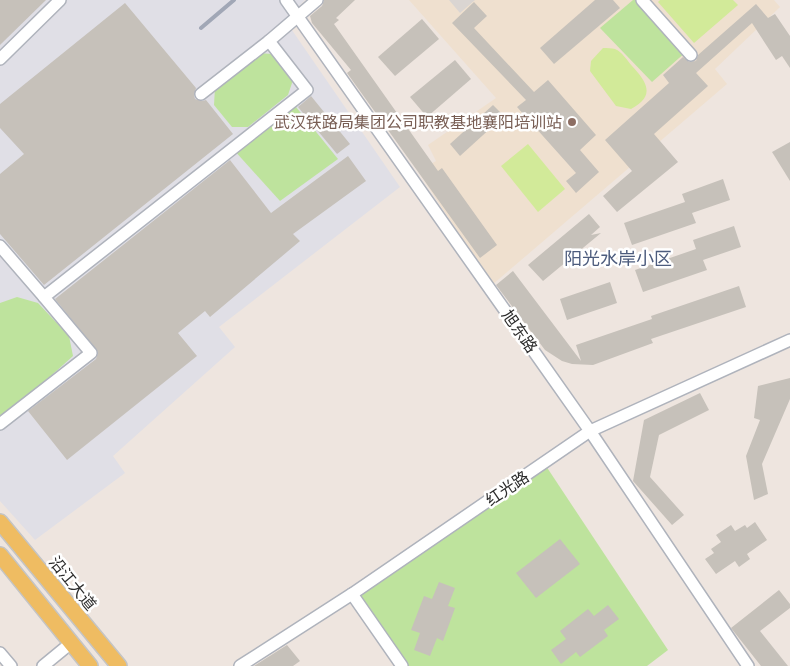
<svg xmlns="http://www.w3.org/2000/svg" width="790" height="666" viewBox="0 0 790 666" font-family="Ubuntu,'Noto Sans SC',sans-serif">
<style>
.industrial{fill:#e0dfe6}
.education{fill:#efe0cf}
.green{fill:#bee39d}
.pitch{fill:#d2ea99}
.plaza{fill:#dad5d2}
.building{fill:#c6c1ba}
.lines{fill:none;stroke-linecap:round;stroke-linejoin:round}
.minor-casing{stroke:#afb3bc;stroke-width:14}
.major-casing{stroke:#c4c4c4;stroke-width:18}
.minor{stroke:#fff;stroke-width:11}
.major{stroke:#efbc62;stroke-width:15}
.rail{stroke:#a1a7b6;stroke-width:4}
.education-dot{fill:#8d6e63;stroke:#fff;stroke-width:2}
.labels{text-anchor:middle;dominant-baseline:central;stroke-width:5;stroke-linejoin:round;paint-order:stroke}
.education-label{font-size:16px;fill:#785e54;stroke:#fff;text-anchor:end}
.street-label{font-size:16px;fill:#2c2c2c;stroke:#fff}
.neighbourhood-label{font-size:18px;fill:#4d5c7d;stroke:#fff}
</style>
<rect width="100%" height="100%" fill="#eee5df"/>
<polygon class="industrial" points="0,0 305,0 285,20 400,187 219,327 235,347 113,456 125,473 35,540 0,501"/>
<polygon class="education" points="409,0 774,0 780,7 715,69 727,84 492,285 418,171 436,161 428,145 496,98"/>
<g class="green">
<polygon points="633,0 642,0 687,51 652,82 600,28"/>
<polygon points="258,53 272,54 293,80 288,95 248,127 232,127 214,105 215,87"/>
<polygon points="292,102 338,159 280,201 233,149"/>
<polygon points="17,297 38,303 69,336 73,356 4,418 0,418 0,303"/>
<polygon points="544,463 668,650 647,666 402,666 352,594"/>
</g>
<g class="pitch">
<polygon points="660,0 733,0 738,5 694,43 658,2"/>
<path d="M603 48C607 48 612 48 615 49 622 52 627 60 632 66 647 82 656 96 631 109L616 106 590 71 591 61Z"/>
<polygon points="528,144 565,189 538,212 501,166"/>
</g>
<polygon class="plaza" points="449,0 475,0 460,13"/>
<g class="building">
<polygon points="0,0 46,0 0,45"/>
<polygon points="324,0 355,0 336,18 339,20 334,24 438,171 442,168 497,245 480,258 347,73 351,70 312,23 310,16 322,6"/>
<polygon points="595,0 613,0 620,8 554,64 540,48"/>
<polygon points="474,2 487,16 474,28 534,92 548,80 596,135 580,150 599,172 576,193 566,181 576,173 517,107 526,100 452,23"/>
<polygon points="125,3 196,88 194,95 195,99 202,101 206,100 233,134 44,285 0,234 0,174 24,154 0,128 0,104"/>
<polygon points="756,4 768,18 775,14 790,36 790,68 782,56 776,60 752,23 696,73 708,86 654,134 678,162 617,212 603,196 632,171 605,140 669,83 663,75 683,57 689,62 696,61 698,55"/>
<polygon points="422,19 439,39 395,76 378,57"/>
<polygon points="455,60 471,79 427,117 410,97"/>
<polygon points="311,96 350,144 337,154 298,107"/>
<polygon points="493,105 504,116 460,156 450,144"/>
<polygon points="790,142 790,181 772,152"/>
<polygon points="348,156 366,181 293,234 300,241 210,317 205,311 178,333 197,356 67,460 28,411 96,359 98,352 55,299 230,160 271,213"/>
<polygon points="723,179 730,200 692,213 696,223 632,245 624,223 685,202 682,194"/>
<polygon points="589,214 600,227 591,235 601,233 543,281 528,265"/>
<polygon points="734,226 741,247 703,260 707,270 643,292 635,270 696,249 693,240"/>
<polygon points="513,271 581,361 576,345 652,319 651,316 739,286 746,307 651,339 653,343 593,365 572,364 562,361 545,350 496,285"/>
<polygon points="610,282 617,303 567,320 560,299"/>
<polygon points="790,378 790,399 762,464 768,494 754,500 746,456 760,420 754,418 758,386"/>
<polygon points="700,393 709,410 659,435 650,477 684,515 672,525 633,481 644,420"/>
<polygon points="755,522 767,540 747,554 750,559 739,567 735,561 716,574 705,559 714,553 711,549 721,542 716,535 731,525 735,531 745,525 747,528"/>
<polygon points="560,539 580,564 536,598 516,573"/>
<polygon points="439,582 455,588 448,606 455,608 443,641 437,638 430,656 414,650 420,633 411,630 424,596 432,599"/>
<polygon points="779,590 790,604 790,608 760,631 788,666 761,666 731,628"/>
<polygon points="608,605 619,619 604,630 608,636 580,657 576,652 561,664 551,650 566,639 560,631 588,609 594,616"/>
<polygon points="287,645 300,661 293,666 254,666"/>
</g>
<g class="lines">
<g class="minor-casing">
<g id="minor">
<polyline points="286,0 590,431 748,666"/>
<polyline points="642,0 691,55"/>
<polyline points="0,59 60,0"/>
<polyline points="201,94 269,41"/>
<polyline points="0,246 44,297"/>
<polyline points="0,424 91,353 44,297 307,90 269,41 317,0"/>
<polyline points="352,594 402,666"/>
<polyline points="0,653 11,666"/>
<polyline points="43,666 71,643"/>
<polyline points="240,666 352,594 590,431 790,340"/>
</g>
</g>
<g class="major-casing">
<g id="major">
<polyline points="0,522 119,666"/>
<polyline points="0,555 90,666"/>
</g>
</g>
<use href="#minor" class="minor"/>
<use href="#major" class="major"/>
<polyline class="rail" points="201,28 234,0"/>
</g>
<circle class="education-dot" cx="572" cy="122" r="5"/>
<g class="labels">
<g class="education-label">
<text x="562" y="122">武汉铁路局集团公司职教基地襄阳培训站</text>
</g>
<g class="street-label">
<text transform="translate(520 331) rotate(55)">旭东路</text>
<text transform="translate(507 488) rotate(-34)">红光路</text>
<text transform="translate(73 583) rotate(51)">沿江大道</text>
</g>
<g class="neighbourhood-label">
<text x="618" y="258">阳光水岸小区</text>
</g>
</g>
</svg>
